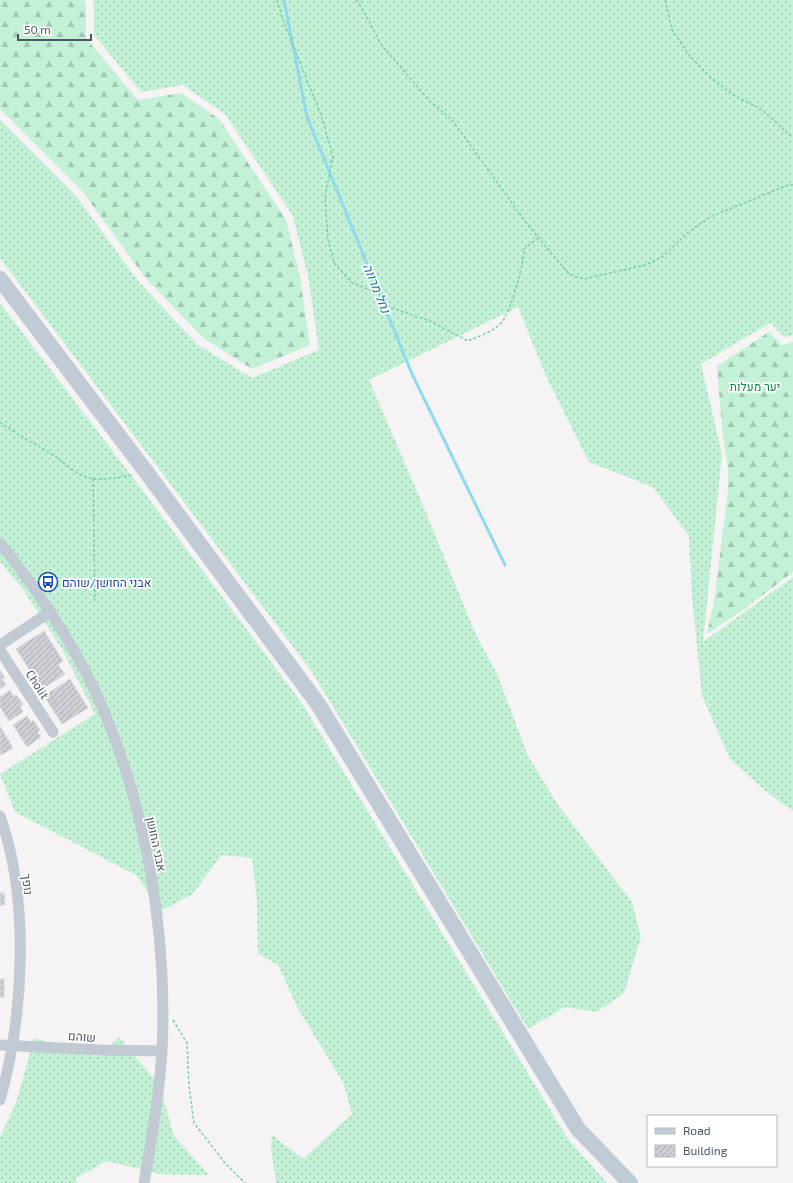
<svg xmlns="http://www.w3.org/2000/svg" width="793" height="1183" viewBox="0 0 793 1183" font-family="'Exo 2',Heebo,sans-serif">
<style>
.grass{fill:url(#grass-dots)}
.forest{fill:url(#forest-firs)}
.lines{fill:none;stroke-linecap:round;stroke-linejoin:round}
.stream{stroke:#90daee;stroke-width:3}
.building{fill:url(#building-hatch);stroke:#d7d9de}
.path{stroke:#7ad0a6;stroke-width:1.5;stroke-dasharray:3 2;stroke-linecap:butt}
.street{stroke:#c1cad2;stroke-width:11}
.secondary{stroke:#c1cbd6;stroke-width:16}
.labels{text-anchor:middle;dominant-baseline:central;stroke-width:3.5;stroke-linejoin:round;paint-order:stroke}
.park-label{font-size:12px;fill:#17864f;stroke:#fff}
.transit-label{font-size:12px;fill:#164399;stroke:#fff;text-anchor:start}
.street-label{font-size:12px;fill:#4a5661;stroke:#fff}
.water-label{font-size:13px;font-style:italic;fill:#0c7c9b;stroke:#fff}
</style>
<defs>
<pattern id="grass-dots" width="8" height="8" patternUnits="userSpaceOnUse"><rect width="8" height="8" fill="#c3f1d5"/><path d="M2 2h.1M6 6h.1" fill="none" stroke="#a0c6b0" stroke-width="1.8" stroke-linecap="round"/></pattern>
<pattern id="forest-firs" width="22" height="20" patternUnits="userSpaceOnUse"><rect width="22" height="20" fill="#c3f1d5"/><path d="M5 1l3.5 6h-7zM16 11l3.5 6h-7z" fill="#a0c6b0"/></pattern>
<pattern id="building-hatch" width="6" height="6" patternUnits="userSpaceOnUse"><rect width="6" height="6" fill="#cdcfd5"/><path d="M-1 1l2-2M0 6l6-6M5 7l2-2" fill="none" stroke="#a8abb0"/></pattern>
</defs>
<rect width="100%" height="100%" fill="#f5f3f3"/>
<g class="grass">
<polygon points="92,0 793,0 793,335 785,337 770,323 701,364 722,454 703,642 793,577 793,811 768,793 730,759 702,696 692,598 689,536 653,487 589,462 545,374 518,307 369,380 427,515 475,633 497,674 528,756 558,805 632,902 641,937 624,993 597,1012 565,1007 528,1029 312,672 0,258 0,120 76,196 138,281 198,345 252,378 319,350 308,276 293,216 225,114 183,85 141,92 94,35 94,4"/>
<polygon points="0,303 146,495 301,702 568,1139 607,1183 276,1183 271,1147 272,1135 303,1159 352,1114 343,1082 298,1009 278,965 258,954 257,901 252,858 221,855 193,894 161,911 136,875 15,812 0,774 95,714 62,649 22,588 0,562"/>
<polygon points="119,1037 160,1086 174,1136 209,1175 160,1174 107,1161 76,1178 77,1183 0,1183 0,1137 17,1100 34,1038 98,1057"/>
</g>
<g class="forest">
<polygon points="0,0 84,0 86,5 86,38 138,100 181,93 219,119 286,220 300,277 310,345 252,369 203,338 144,276 82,191 0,109"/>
<polygon points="769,332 782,345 793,342 793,572 747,607 707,634 714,601 728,491 728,470 722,428 717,366"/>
</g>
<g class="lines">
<polyline class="stream" points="284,0 307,117 412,374 505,565"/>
</g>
<g class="building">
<polygon points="44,631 63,661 58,665 65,674 42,689 16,649"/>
<polygon points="0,670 5,678 2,679 6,685 0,689"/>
<polygon points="70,679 88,708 62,724 44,696"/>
<polygon points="10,690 14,697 16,695 23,704 20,706 23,712 9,721 0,707 0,697"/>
<polygon points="27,716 31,722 33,720 40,730 37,732 41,737 27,747 13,725"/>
<polygon points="0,726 13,748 1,755 0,753"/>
<polygon points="0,893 4,893 5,905 0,905"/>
<rect x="0" y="979" width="4" height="18"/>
</g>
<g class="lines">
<g class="path">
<path d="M277 0 283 20 321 115 333 156 325 197 328 240 334 263 352 283 381 294 389 307 430 321 468 341C479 336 493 332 501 323 511 312 524 264 524 249L538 238"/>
<polyline points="356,0 359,3 382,46 430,101 453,121 527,224 569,274 584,279 645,265 662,257 690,231 710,217 788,185 793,185"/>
<polyline points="665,0 672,30 689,55 709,76 733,95 761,109 793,138"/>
<path d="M0 422C18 436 37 444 56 457 67 465 78 476 93 479 106 480 120 477 133 475"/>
<polyline points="93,479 95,601"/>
<polyline points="173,1020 187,1043 189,1086 194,1123 225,1163 245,1183"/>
</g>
<g class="street">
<path d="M0 543C36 588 69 637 94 689 145 798 168 931 162 1051 159 1096 152 1139 144 1183"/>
<polyline points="0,645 50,612"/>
<polyline points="0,650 53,732"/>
<path d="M0 816C30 900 24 1015 0 1100"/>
<polyline points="0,1045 101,1050 162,1051"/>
</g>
<polyline class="secondary" points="0,279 147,473 318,704 578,1129 630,1183"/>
</g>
<defs>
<g id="bus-ring" transform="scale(1)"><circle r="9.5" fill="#fff" stroke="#1a4fb4" stroke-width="1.5"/><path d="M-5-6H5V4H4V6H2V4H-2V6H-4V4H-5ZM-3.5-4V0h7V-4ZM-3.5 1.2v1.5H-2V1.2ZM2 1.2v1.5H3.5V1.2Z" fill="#1a4fb4"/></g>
</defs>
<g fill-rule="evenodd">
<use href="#bus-ring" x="48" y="582"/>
</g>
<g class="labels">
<g class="park-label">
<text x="755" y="386">יער מעלות</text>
</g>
<g class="transit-label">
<text x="62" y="582">אבני החושן/שוהם</text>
</g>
<g class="street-label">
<text transform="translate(38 684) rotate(57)">Cholit</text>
<text transform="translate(157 844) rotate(78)">אבני החושן</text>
<text transform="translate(28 884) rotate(83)">נופך</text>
<text transform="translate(82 1036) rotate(4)">שוהם</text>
</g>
<g class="water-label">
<text transform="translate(377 288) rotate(68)">נחל מרווה</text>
</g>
</g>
<rect x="647" y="1115" width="130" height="52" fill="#ffffff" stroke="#b7bbc0"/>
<rect x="655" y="1128" width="20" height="6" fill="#c1cbd6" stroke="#b7bbc0"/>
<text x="683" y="1135" font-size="12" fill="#4a5661">Road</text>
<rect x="655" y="1145" width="20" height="12" fill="url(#building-hatch)" stroke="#b7bbc0"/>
<text x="683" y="1155" font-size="12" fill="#4a5661">Building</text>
<path d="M18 34v6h73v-6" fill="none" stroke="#4a5661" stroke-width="2"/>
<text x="24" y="34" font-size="12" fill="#4a5661" stroke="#ffffff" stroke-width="3" paint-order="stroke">50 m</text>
</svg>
